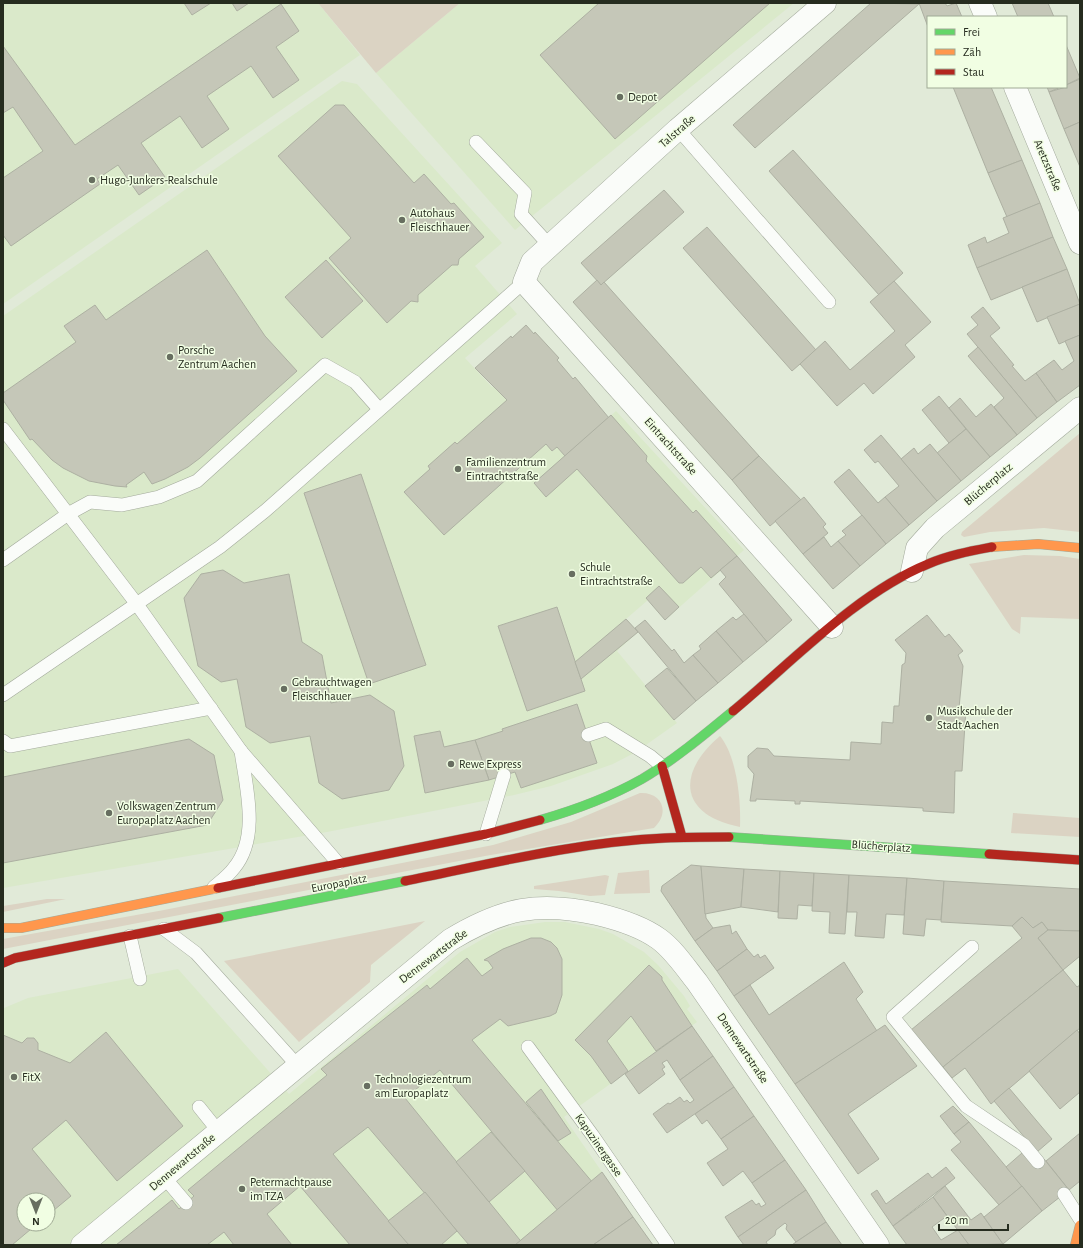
<svg xmlns="http://www.w3.org/2000/svg" width="1083" height="1248" viewBox="0 0 1083 1248" font-family="'Alegreya Sans',sans-serif">
<style>
.built{fill:#dae9ca;fill-rule:evenodd}
.green{fill:#dbd3c3}
.building{fill:#c5c7b8;stroke:#adb0a2}
.lines{fill:none;stroke-linecap:round;stroke-linejoin:round}
.lane-casing{stroke:#a3aa9c;stroke-width:14}
.street-casing{stroke:#a3aa9c;stroke-width:23}
.fast-casing{stroke:#a3aa9c;stroke-width:10}
.slow-casing{stroke:#a3aa9c;stroke-width:10}
.jam-casing{stroke:#a3aa9c;stroke-width:10}
.lane{stroke:#fafcf9;stroke-width:13}
.street{stroke:#fafcf9;stroke-width:22}
.fast{stroke:#63d668;stroke-width:9}
.slow{stroke:#ff974d;stroke-width:9}
.jam{stroke:#b3261e;stroke-width:9}
.poi-dot{fill:#676e60;stroke:#f1fee3;stroke-width:1.5}
.labels{text-anchor:middle;dominant-baseline:central;stroke-width:3;stroke-linejoin:round;paint-order:stroke}
.poi-label{font-size:12px;fill:#262c1f;stroke:#f1fee3;text-anchor:start}
.street-label{font-size:12px;fill:#262c1f;stroke:#f1fee3}
</style>
<rect width="100%" height="100%" fill="#e1ead8"/>
<g class="built">
<polygon points="3,3 318,3 360,55 3,304"/>
<polygon points="460,3 794,3 515,230 376,73"/>
<polygon points="342,81 357,84 502,243 475,266 517,314 465,358 492,387 494,386 552,451 557,447 565,456 616,411 744,550 665,620 648,600 626,619 638,632 617,651 677,723 636,752 613,764 551,786 514,795 327,832 3,888 3,316"/>
<path d="M545 922H565L599 929 613 934 644 952 658 965 684 996 690 1006 687 1009 697 1022 564 1117 633 1217 593 1245H3L4 1008 28 998 178 969 289 1094 460 952 495 932 510 927ZM24 1200H48V1224H24Z"/>
</g>
<g class="green">
<polygon points="318,3 460,3 376,73"/>
<polygon points="1080,433 1080,532 1044,528 990,532 964,537 961,535 962,532"/>
<polygon points="1024,555 1060,556 1080,559 1080,619 1021,617 1020,634 1012,629 969,564"/>
<path d="M720 736C737 757 741 800 740 827 679 815 676 773 720 736Z"/>
<path d="M640 793C663 792 670 813 654 828L485 856 3 949V939L164 910 493 845 571 822Z"/>
<polygon points="1013,813 1080,818 1080,837 1011,833"/>
<polygon points="649,870 650,893 614,894 618,873"/>
<polygon points="605,875 609,876 605,895 590,896 559,891 534,889 534,886"/>
<polygon points="47,899 66,899 3,912 3,906"/>
<polygon points="425,921 371,965 370,982 299,1042 224,961"/>
</g>
<g class="building">
<polygon points="184,3 211,3 192,15"/>
<polygon points="232,3 249,3 237,11"/>
<polygon points="599,3 770,3 615,139 540,55"/>
<polygon points="871,3 919,4 755,148 733,125"/>
<polygon points="919,3 945,3 947,6 956,3 962,17 928,17 928,27"/>
<polygon points="1012,3 1048,3 1054,17 1018,17"/>
<polygon points="281,4 299,31 276,47 299,80 273,98 251,66 207,96 229,129 202,148 180,116 141,143 165,177 139,195 118,165 97,179 100,184 11,246 3,235 3,178 43,151 13,107 3,113 3,46 75,145"/>
<polygon points="1066,45 1080,78 1066,85"/>
<polygon points="1080,79 1080,122 1064,129 1049,92 1066,87 1066,85"/>
<polygon points="953,87 991,87 1022,160 988,173"/>
<polygon points="1047,87 1061,87 1049,92"/>
<polygon points="335,105 344,105 414,183 424,174 451,204 454,203 484,237 459,259 458,265 452,265 418,295 418,302 411,301 387,323 329,258 351,238 278,156"/>
<polygon points="1080,122 1080,167 1064,129"/>
<polygon points="793,150 903,273 879,295 769,171"/>
<polygon points="1022,160 1040,203 1007,217 988,173"/>
<polygon points="664,190 684,212 601,285 581,263"/>
<polygon points="1040,203 1053,237 977,268 968,245 985,237 987,243 1009,233 1003,218"/>
<polygon points="707,227 816,350 792,371 683,248"/>
<polygon points="1053,237 1067,269 991,300 977,268"/>
<polygon points="207,250 265,336 297,371 200,458 188,467 165,479 152,484 144,472 126,485 127,487 115,486 89,481 63,468 52,460 32,439 30,440 3,400 3,393 76,342 64,326 95,305 106,320"/>
<polygon points="326,260 363,301 322,338 285,297"/>
<polygon points="1067,269 1080,304 1037,322 1022,287"/>
<polygon points="597,280 601,285 604,282 759,456 732,480 573,302"/>
<polygon points="894,281 931,322 905,345 915,357 873,394 864,383 837,406 800,364 825,341 850,370 895,331 870,302"/>
<polygon points="1080,304 1080,335 1059,344 1047,317"/>
<polygon points="983,307 1000,328 990,336 1014,365 1012,366 1025,381 1036,373 1057,402 1037,418 967,334 978,325 971,317"/>
<polygon points="526,325 534,334 535,332 559,358 557,360 573,379 575,377 609,418 565,456 557,447 552,451 546,444 444,535 404,492 430,469 428,466 455,442 457,444 507,400 475,368 511,336 512,338"/>
<polygon points="1080,335 1080,385 1057,402 1036,373 1054,360 1062,370 1074,361 1065,341"/>
<polygon points="978,347 1037,418 1017,435 994,407 1004,398 968,356"/>
<polygon points="939,396 966,429 949,443 922,410"/>
<polygon points="960,398 976,417 991,404 1017,435 990,457 949,408"/>
<polygon points="611,415 647,456 646,461 693,513 696,510 737,556 711,578 701,567 683,583 679,583 577,469 546,497 534,483"/>
<polygon points="966,429 990,457 961,481 937,453"/>
<polygon points="881,435 937,501 909,525 885,497 899,486 878,461 875,463 864,450"/>
<polygon points="930,444 961,481 937,501 901,459 914,448 918,454"/>
<polygon points="759,456 801,500 770,526 732,480"/>
<polygon points="849,469 878,503 885,497 909,525 886,544 834,482"/>
<polygon points="361,474 426,665 369,684 304,493"/>
<polygon points="804,497 826,524 823,527 828,533 803,554 775,521"/>
<polygon points="862,515 886,544 860,566 838,541 846,535 842,531"/>
<polygon points="824,537 831,547 838,541 860,566 833,589 803,554"/>
<polygon points="737,556 792,620 767,642 719,584 726,577 720,570"/>
<polygon points="223,570 244,583 289,574 302,642 322,655 331,703 370,695 394,711 404,766 389,790 342,799 319,783 310,736 270,743 246,727 237,679 221,682 198,666 184,598 201,574"/>
<polygon points="659,586 679,607 665,620 646,598"/>
<polygon points="557,607 585,691 527,711 498,626"/>
<polygon points="744,614 767,642 743,662 716,631 733,617 736,620"/>
<polygon points="927,615 945,637 949,634 963,651 958,655 963,666 959,708 966,708 962,771 955,771 954,813 923,811 923,808 800,801 800,804 795,804 795,801 756,799 756,801 750,801 754,774 748,767 748,756 757,748 768,749 774,756 850,760 851,742 881,744 882,722 893,723 894,706 899,706 902,665 905,663 906,653 895,640"/>
<polygon points="626,619 638,632 581,679 575,662"/>
<polygon points="645,620 672,651 674,649 684,663 693,655 718,683 696,701 635,628"/>
<polygon points="716,631 743,662 718,683 693,655 701,649 699,646"/>
<polygon points="667,668 696,701 674,720 645,686"/>
<polygon points="577,704 597,763 521,788 515,772 489,780 475,740 503,731 502,729"/>
<polygon points="440,731 444,747 475,740 489,780 425,793 414,736"/>
<polygon points="189,739 214,755 223,800 207,825 3,863 3,777"/>
<polygon points="691,865 701,866 706,918 713,928 695,941 661,891 662,886"/>
<polygon points="701,866 744,869 741,907 705,914"/>
<polygon points="744,869 780,871 778,912 741,907"/>
<polygon points="780,871 814,873 812,906 798,905 797,919 778,918"/>
<polygon points="814,873 849,875 845,934 829,933 830,912 812,911"/>
<polygon points="849,875 907,878 904,915 886,914 884,938 855,936 857,912 847,912"/>
<polygon points="907,878 944,881 941,920 926,919 924,936 903,934"/>
<polygon points="944,881 1080,889 1080,931 1048,930 1042,922 1033,928 1022,917 1012,926 941,922"/>
<polygon points="1022,917 1033,928 1042,922 1048,930 1038,938 1063,970 943,1067 911,1030 1022,938 1012,926"/>
<polygon points="730,925 732,934 736,931 747,949 717,971 695,941 713,928"/>
<polygon points="1048,930 1080,931 1080,956 1063,970 1038,938"/>
<polygon points="531,938 541,938 551,942 557,948 562,959 562,995 556,1013 550,1016 508,1026 500,1019 472,1040 599,1190 564,1218 440,1070 405,1098 524,1245 469,1245 368,1127 333,1154 409,1245 350,1245 300,1186 267,1214 292,1245 234,1245 224,1232 207,1245 116,1245 172,1200 179,1209 194,1196 188,1190 327,1075 321,1069 427,985 430,989 467,958 482,976 493,968 488,961 484,960 503,949"/>
<polygon points="747,949 754,957 758,954 760,958 765,955 774,968 734,996 717,971"/>
<polygon points="844,962 863,992 856,999 877,1031 795,1084 734,996 750,985 769,1015"/>
<polygon points="649,965 662,977 662,980 692,1026 656,1051 631,1016 607,1041 628,1071 611,1084 591,1056 575,1040"/>
<polygon points="1063,970 1077,987 1080,985 1080,1028 991,1104 965,1068 952,1078 943,1067"/>
<polygon points="885,1025 917,1066 848,1114 879,1159 858,1174 795,1084"/>
<polygon points="692,1026 713,1056 680,1080 667,1060 662,1063 665,1067 662,1069 665,1074 639,1094 625,1074"/>
<polygon points="1077,1030 1080,1034 1080,1092 1060,1109 1029,1071"/>
<polygon points="106,1032 183,1126 117,1181 66,1120 32,1149 71,1196 48,1215 48,1200 24,1200 24,1224 37,1224 12,1245 3,1245 3,1035 22,1043 27,1038 34,1038 38,1043 38,1050 70,1063"/>
<polygon points="713,1056 734,1087 667,1133 653,1114 668,1103 670,1104 680,1097 684,1102 687,1100 690,1103 694,1100 680,1080"/>
<polygon points="734,1087 754,1116 721,1139 707,1120 702,1124 695,1114"/>
<polygon points="1009,1088 1052,1139 1037,1152 994,1101"/>
<polygon points="541,1089 571,1133 558,1141 526,1102"/>
<polygon points="953,1106 969,1122 954,1134 940,1116"/>
<polygon points="754,1116 785,1160 752,1183 743,1171 723,1186 707,1163 728,1149 721,1139"/>
<polygon points="969,1122 1022,1186 999,1205 951,1150 961,1142 954,1134"/>
<polygon points="491,1132 525,1171 489,1202 456,1162"/>
<polygon points="1080,1133 1080,1181 1069,1190 1046,1161"/>
<polygon points="1022,1153 1033,1165 1044,1159 1069,1190 1042,1211 1006,1167"/>
<polygon points="785,1160 806,1190 738,1237 725,1217 752,1200 756,1205 759,1203 761,1207 766,1204 752,1183"/>
<polygon points="946,1167 955,1178 893,1226 871,1194 877,1190 886,1204 928,1173 932,1178"/>
<polygon points="602,1172 633,1217 593,1245 515,1245"/>
<polygon points="945,1186 971,1220 981,1213 1003,1244 969,1245 933,1197"/>
<polygon points="1022,1186 1042,1211 1003,1244 984,1217"/>
<polygon points="806,1190 826,1222 796,1242 786,1229 787,1225 785,1223 776,1230 775,1235 766,1242 768,1245 744,1245 738,1237"/>
<polygon points="425,1192 457,1231 441,1245 409,1245 388,1221"/>
<polygon points="933,1197 947,1216 932,1227 941,1240 958,1230 969,1245 907,1245 893,1226"/>
<polygon points="633,1217 653,1245 593,1245"/>
<polygon points="826,1222 842,1245 792,1245 796,1242"/>
</g>
<g class="lines">
<g class="lane-casing">
<g id="lane">
<polyline points="678,129 829,302"/>
<polyline points="476,142 525,193 521,214 550,246"/>
<polyline points="3,429 136,603 241,751 338,863"/>
<polyline points="3,560 68,514 90,502 122,505 159,497 197,481 325,365 355,382 379,409"/>
<polyline points="3,695 220,547 265,511 524,282"/>
<polyline points="588,735 606,729 650,756 662,766"/>
<polyline points="3,741 10,746 211,708"/>
<polyline points="486,834 504,775"/>
<path d="M214 887C221 881 229 875 234 868 260 837 246 787 241 751"/>
<polyline points="164,929 196,953 297,1065"/>
<polyline points="130,936 140,979"/>
<polyline points="972,947 893,1017 966,1106 1024,1145 1038,1162"/>
<polyline points="528,1047 593,1136 668,1245"/>
<polyline points="199,1107 219,1132"/>
<polyline points="164,1177 186,1203"/>
<polyline points="1064,1194 1080,1219"/>
</g>
</g>
<g class="street-casing">
<g id="street">
<polyline points="825,3 678,129 532,262 524,282 832,627"/>
<polyline points="980,3 986,17"/>
<polyline points="1015,87 1080,243"/>
<polyline points="912,571 917,548 935,528 1080,408"/>
<path d="M82 1245 450 940C503 908 538 901 597 914 618 919 641 926 659 939 674 950 685 967 697 982L878 1245"/>
</g>
</g>
<g class="fast-casing">
<g id="fast">
<path d="M540 820C575 810 610 797 642 779 674 760 704 735 733 711"/>
<polyline points="729,837 989,854"/>
<polyline points="219,918 405,881"/>
</g>
</g>
<g class="slow-casing">
<g id="slow">
<polyline points="992,547 1038,544 1080,548"/>
<polyline points="3,928 21,928 218,888"/>
<polyline points="1075,1245 1080,1225"/>
</g>
</g>
<g class="jam-casing">
<g id="jam">
<path d="M733 711C792 662 857 593 928 564 949 555 971 551 992 547"/>
<polyline points="662,766 682,837"/>
<polyline points="989,854 1080,860"/>
<path d="M405 881C490 864 577 842 665 838 686 837 707 837 729 837"/>
<polyline points="218,888 486,834 540,820"/>
<polyline points="3,963 15,958 219,918"/>
</g>
</g>
<use href="#lane" class="lane"/>
<use href="#street" class="street"/>
<use href="#fast" class="fast"/>
<use href="#slow" class="slow"/>
<use href="#jam" class="jam"/>
</g>
<g class="poi-dot">
<circle cx="620" cy="97" r="4"/>
<circle cx="92" cy="180" r="4"/>
<circle cx="402" cy="220" r="4"/>
<circle cx="170" cy="357" r="4"/>
<circle cx="458" cy="469" r="4"/>
<circle cx="572" cy="574" r="4"/>
<circle cx="284" cy="689" r="4"/>
<circle cx="929" cy="718" r="4"/>
<circle cx="451" cy="764" r="4"/>
<circle cx="109" cy="813" r="4"/>
<circle cx="14" cy="1077" r="4"/>
<circle cx="367" cy="1086" r="4"/>
<circle cx="242" cy="1189" r="4"/>
</g>
<g class="labels">
<g class="poi-label">
<text x="628" y="97">Depot</text>
<text x="100" y="180">Hugo-Junkers-Realschule</text>
<text x="410" y="213">Autohaus<tspan x="410" dy="14">Fleischhauer</tspan></text>
<text x="178" y="350">Porsche<tspan x="178" dy="14">Zentrum Aachen</tspan></text>
<text x="466" y="462">Familienzentrum<tspan x="466" dy="14">Eintrachtstraße</tspan></text>
<text x="580" y="567">Schule<tspan x="580" dy="14">Eintrachtstraße</tspan></text>
<text x="292" y="682">Gebrauchtwagen<tspan x="292" dy="14">Fleischhauer</tspan></text>
<text x="937" y="711">Musikschule der<tspan x="937" dy="14">Stadt Aachen</tspan></text>
<text x="459" y="764">Rewe Express</text>
<text x="117" y="806">Volkswagen Zentrum<tspan x="117" dy="14">Europaplatz Aachen</tspan></text>
<text x="22" y="1077">FitX</text>
<text x="375" y="1079">Technologiezentrum<tspan x="375" dy="14">am Europaplatz</tspan></text>
<text x="250" y="1182">Petermachtpause<tspan x="250" dy="14">im TZA</tspan></text>
</g>
<g class="street-label">
<text transform="translate(677 131) rotate(-41)">Talstraße</text>
<text transform="translate(1048 165) rotate(67)">Aretzstraße</text>
<text transform="translate(671 446) rotate(48)">Eintrachtstraße</text>
<text transform="translate(988 484) rotate(-40)">Blücherplatz</text>
<text transform="translate(881 846) rotate(4)">Blücherplatz</text>
<text transform="translate(339 883) rotate(-11)">Europaplatz</text>
<text transform="translate(433 956) rotate(-37)">Dennewartstraße</text>
<text transform="translate(743 1048) rotate(56)">Dennewartstraße</text>
<text transform="translate(599 1145) rotate(55)">Kapuzinergasse</text>
<text transform="translate(182 1162) rotate(-40)">Dennewartstraße</text>
</g>
</g>
<rect width="1083" height="1248" fill="none" stroke="#262c1f" stroke-width="8"/>
<rect x="927" y="16" width="140" height="72" fill="#f1fee3" stroke="#a0aa95"/>
<rect x="935" y="29" width="20" height="6" fill="#63d668" stroke="#a0aa95"/>
<text x="963" y="36" font-size="12" fill="#262c1f">Frei</text>
<rect x="935" y="49" width="20" height="6" fill="#ff974d" stroke="#a0aa95"/>
<text x="963" y="56" font-size="12" fill="#262c1f">Zäh</text>
<rect x="935" y="69" width="20" height="6" fill="#b3261e" stroke="#a0aa95"/>
<text x="963" y="76" font-size="12" fill="#262c1f">Stau</text>
<g transform="translate(36 1212) rotate(180)"><circle r="19" fill="#f1fee3" stroke="#a0aa95"/>
<path d="M0-3L7 15L0 10L-7 15Z" fill="#676e60"/>
<text y="-6" font-size="11" font-weight="bold" text-anchor="middle" fill="#262c1f">N</text>
</g>
<path d="M939 1224v6h69v-6" fill="none" stroke="#262c1f" stroke-width="2"/>
<text x="945" y="1224" font-size="12" fill="#262c1f" stroke="#f1fee3" stroke-width="3" paint-order="stroke">20 m</text>
</svg>
